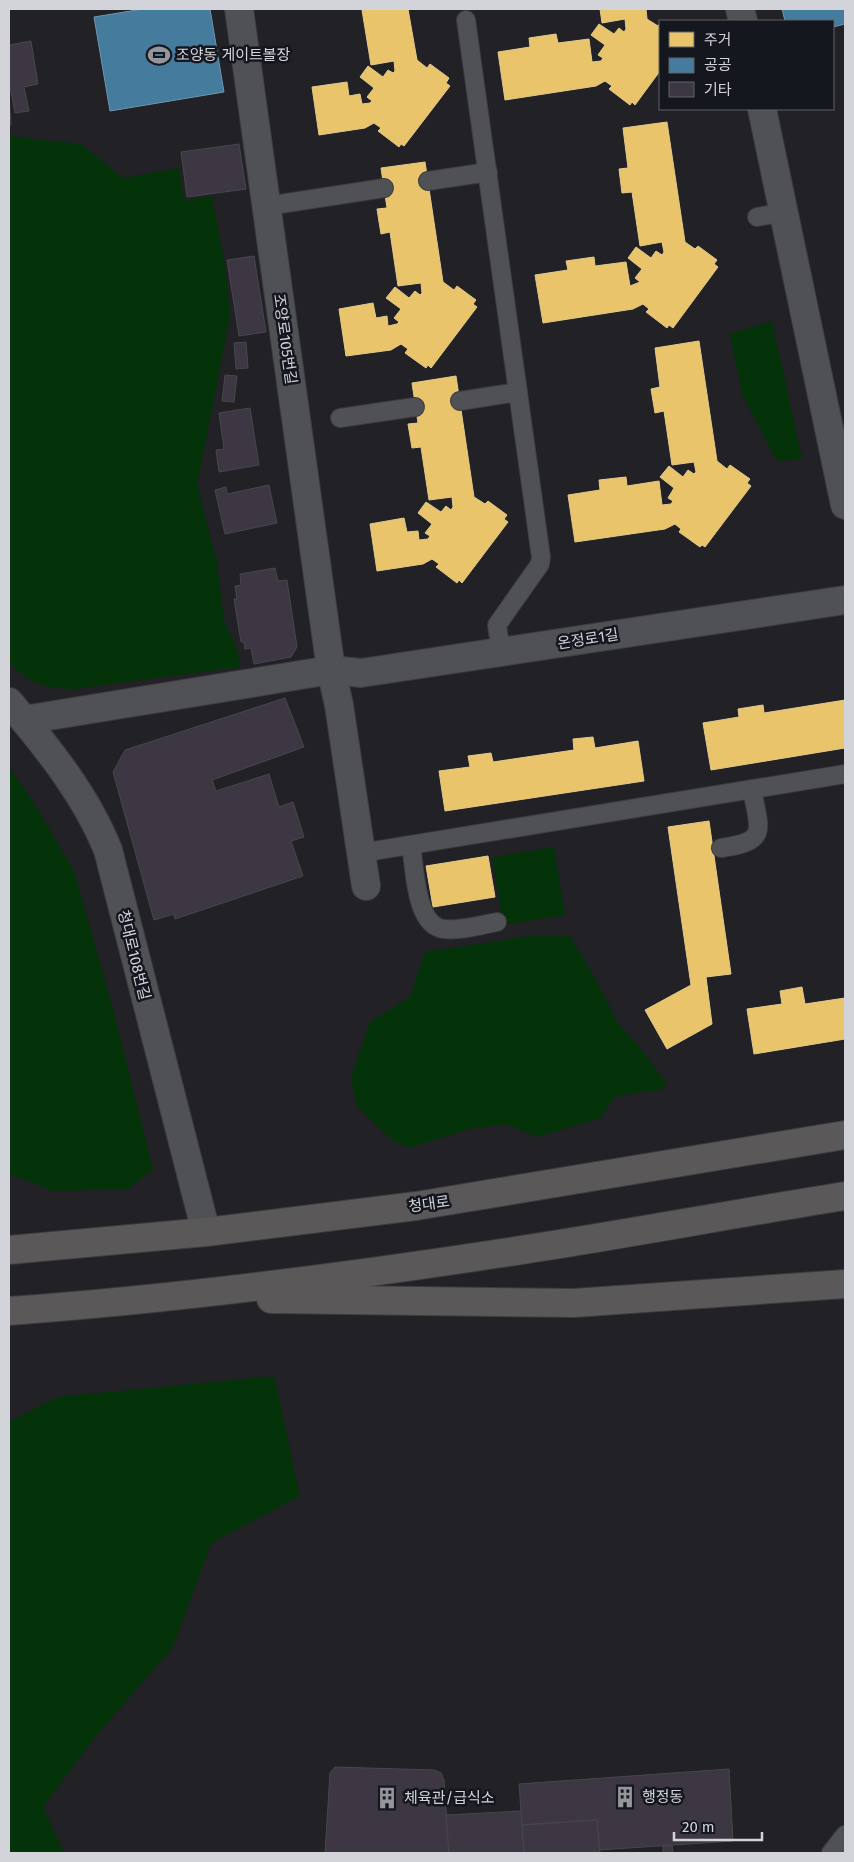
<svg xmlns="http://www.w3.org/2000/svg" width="854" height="1862" viewBox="0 0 854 1862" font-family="'Fira Sans','Noto Sans KR',sans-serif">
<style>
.green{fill:#043309}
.homes{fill:#e9c46a;stroke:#e2c98c}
.public{fill:#457b9d;stroke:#7096af}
.building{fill:#3d3744;stroke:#48474c}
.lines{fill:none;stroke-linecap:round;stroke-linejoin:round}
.lane-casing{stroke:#3b3b40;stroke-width:20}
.street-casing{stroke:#3b3b40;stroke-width:30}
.secondary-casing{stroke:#3b3b40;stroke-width:30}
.lane{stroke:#505155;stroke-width:18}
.street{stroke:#505155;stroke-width:28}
.secondary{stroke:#5a5859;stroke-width:28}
.labels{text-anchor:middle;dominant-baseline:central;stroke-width:5;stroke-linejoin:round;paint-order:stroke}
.poi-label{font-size:15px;fill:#d3d4da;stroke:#15171f;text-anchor:start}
.street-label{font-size:15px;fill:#d3d4da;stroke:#15171f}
</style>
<rect width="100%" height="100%" fill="#212126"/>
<g class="green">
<path d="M9 136 81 144 123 178 179 168 184 200 212 196 225 264 230 316 197 485 217 563 224 620 238 652 240 667 73 689C46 689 25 682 9 661Z"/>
<polygon points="772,321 802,459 777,461 742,394 730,334"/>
<polygon points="9,768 31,798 74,871 110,998 153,1169 128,1189 53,1191 15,1176 9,1177"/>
<polygon points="554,847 565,915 503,925 492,857"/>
<polygon points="529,936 570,936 594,976 618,1023 640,1048 667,1084 659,1090 616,1096 600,1118 538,1137 504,1124 465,1130 410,1148 392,1140 356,1105 351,1076 370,1022 410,997 425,952"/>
<polygon points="274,1376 300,1496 211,1543 173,1647 95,1737 43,1807 64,1853 9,1853 9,1422 57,1397"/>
</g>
<g class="homes">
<polygon points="370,9 408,9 417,60 427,68 430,64 449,78 446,83 450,86 404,146 401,144 399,147 378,131 381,128 374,123 365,128 319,135 312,87 347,82 349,96 360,94 362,104 370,103 372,101 367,97 374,88 360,77 368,66 383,77 388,70 393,73 395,71 394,61 371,65 362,10"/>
<polygon points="600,9 646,9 647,19 658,26 660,23 660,71 635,105 632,102 630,105 609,89 612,86 605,81 596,86 505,100 498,52 530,47 529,38 556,34 558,43 589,39 592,62 601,61 603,58 598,55 605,45 591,35 599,24 614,34 619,28 624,32 626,29 625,19 602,23"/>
<polygon points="667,122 685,242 695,249 698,246 717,260 714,264 718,267 673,328 669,325 667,328 646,312 649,309 643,304 633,309 543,323 535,275 568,270 566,261 594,257 595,266 626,262 630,286 640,282 635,278 642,269 628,258 636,247 651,258 656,251 662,255 664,252 662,242 640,246 632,192 622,193 619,169 628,168 623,128"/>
<polygon points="425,162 443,282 454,290 457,286 476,300 473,304 477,307 431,368 428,365 426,368 405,353 408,349 401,344 391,350 346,356 339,309 373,303 376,318 387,316 388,326 397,324 399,322 394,318 401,309 386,298 395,287 409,298 415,291 420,295 422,293 421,283 398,286 390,232 381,234 377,209 387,208 381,168"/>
<polygon points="699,341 717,461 727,469 730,465 750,479 747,483 751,486 705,547 702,545 700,547 679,532 681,529 675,524 665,529 575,542 568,495 600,490 599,480 626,477 627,486 659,481 662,505 671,504 673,501 668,498 674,488 660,477 669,466 683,477 688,470 694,474 696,472 694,462 672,465 664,411 655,413 651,389 660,387 655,348"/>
<polygon points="456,376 474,497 485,504 488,501 507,515 504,519 508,522 462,583 459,580 457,583 436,567 439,564 432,559 423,564 377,571 370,524 404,518 407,532 418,531 419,540 428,539 430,536 425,533 432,524 418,513 426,502 441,512 446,506 451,510 453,507 452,497 429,500 421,447 412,448 408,424 418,423 412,383"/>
<polygon points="845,700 845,748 711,770 703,723 739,717 738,709 763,705 764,713"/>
<polygon points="593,737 595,748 638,741 644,781 445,811 439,771 470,767 468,756 491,753 493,762 574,750 573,739"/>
<polygon points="709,821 731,974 706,977 712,1024 667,1049 645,1010 691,985 668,827"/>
<polygon points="488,856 495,897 433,907 426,866"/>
<polygon points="802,987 805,1004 845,998 845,1039 754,1054 747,1009 782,1004 780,991"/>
</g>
<g class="public">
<polygon points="143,9 210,9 224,92 110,111 94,17"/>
<polygon points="782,9 845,9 845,24 833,27 833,21 785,21"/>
</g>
<g class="building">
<polygon points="31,41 38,84 24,87 29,111 15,113 9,81 9,45"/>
<polygon points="9,93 11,125 9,126"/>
<polygon points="239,144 246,189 187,197 181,152"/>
<polygon points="254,256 266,332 239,336 227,260"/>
<polygon points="246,342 248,368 236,369 234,343"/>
<polygon points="225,375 237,376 234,402 222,401"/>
<polygon points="250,408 259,465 219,472 216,450 224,449 219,413"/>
<polygon points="269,485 277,523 225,534 215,490 226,487 227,494"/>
<polygon points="275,568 278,581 287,580 297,647 291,657 254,664 251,648 245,649 244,642 241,642 234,599 237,599 235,586 241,585 240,574"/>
<polygon points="285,698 304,747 212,780 216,791 269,774 279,807 293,802 304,837 291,841 303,876 175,919 174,914 154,920 113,772 125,750"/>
<polygon points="335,1767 434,1770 441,1773 444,1780 449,1853 325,1853 330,1773"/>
<polygon points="729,1769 733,1841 599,1850 597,1820 522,1825 519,1784"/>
<polygon points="521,1811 524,1853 449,1853 446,1815"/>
<polygon points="597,1820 600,1853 524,1853 522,1825"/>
<polygon points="672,1845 673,1853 663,1853 663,1846"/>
</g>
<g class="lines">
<g class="lane-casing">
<g id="lane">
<polyline points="466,20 541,557 540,564 497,625 501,652"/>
<polyline points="428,181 488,172"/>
<polyline points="267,206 384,188"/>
<polyline points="757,217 784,212"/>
<polyline points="460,401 518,392"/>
<polyline points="340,418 415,407"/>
<path d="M411 845C415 868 415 926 444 929 461 931 481 925 497 922"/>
<path d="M721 848C770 841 759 830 752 789"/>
<polyline points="361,853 845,774"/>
<polyline points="831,1853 845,1835"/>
</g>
</g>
<g class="street-casing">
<g id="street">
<polyline points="239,9 331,670 339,705 366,886"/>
<polyline points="740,9 743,21"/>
<polyline points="762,109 845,505"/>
<path d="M9 702C47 747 86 795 108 850L206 1232"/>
<polyline points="24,720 331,670 361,673 845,600"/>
</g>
</g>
<g class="secondary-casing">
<g id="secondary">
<polyline points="9,1250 206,1232 416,1206 845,1135"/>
<polyline points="271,1299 574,1303 845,1284"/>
<path d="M9 1311C174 1299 338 1278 502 1253 617 1236 731 1214 845 1196"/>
</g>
</g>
<use href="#lane" class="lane"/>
<use href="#street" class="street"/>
<use href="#secondary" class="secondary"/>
</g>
<defs>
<g id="stadium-bare" transform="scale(1.725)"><path d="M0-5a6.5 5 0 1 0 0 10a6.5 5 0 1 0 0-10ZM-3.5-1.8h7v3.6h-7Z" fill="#95959b" stroke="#15171f" stroke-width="2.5" paint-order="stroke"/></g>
<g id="building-bare" transform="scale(1.725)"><path d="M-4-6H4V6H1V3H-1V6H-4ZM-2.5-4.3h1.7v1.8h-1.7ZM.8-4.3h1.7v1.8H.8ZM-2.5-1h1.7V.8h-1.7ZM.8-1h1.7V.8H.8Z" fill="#95959b" stroke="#15171f" stroke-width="2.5" paint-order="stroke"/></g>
</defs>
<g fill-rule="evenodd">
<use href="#stadium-bare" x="159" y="55"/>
<use href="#building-bare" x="625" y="1797"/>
<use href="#building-bare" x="387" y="1798"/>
</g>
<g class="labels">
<g class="poi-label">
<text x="176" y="55">조양동 게이트볼장</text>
<text x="642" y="1797">행정동</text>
<text x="404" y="1798">체육관/급식소</text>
</g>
<g class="street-label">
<text transform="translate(285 339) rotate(82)">조양로105번길</text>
<text transform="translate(588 639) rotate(-9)">온정로1길</text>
<text transform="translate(134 955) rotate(76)">청대로108번길</text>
<text transform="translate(429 1204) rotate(-8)">청대로</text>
</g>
</g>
<rect width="854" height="1862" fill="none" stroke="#d3d4da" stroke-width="20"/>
<rect x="659" y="20" width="175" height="90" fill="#15171f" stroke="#61636a"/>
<rect x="669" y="32" width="25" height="15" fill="#e9c46a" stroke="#61636a"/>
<text x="704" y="45" font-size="15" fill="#d3d4da">주거</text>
<rect x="669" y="58" width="25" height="15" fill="#457b9d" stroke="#61636a"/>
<text x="704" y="70" font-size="15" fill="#d3d4da">공공</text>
<rect x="669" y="82" width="25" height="15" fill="#3d3744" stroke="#61636a"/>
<text x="704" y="95" font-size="15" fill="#d3d4da">기타</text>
<path d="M674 1832v8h88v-8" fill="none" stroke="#d3d4da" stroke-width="2.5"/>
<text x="682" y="1832" font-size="15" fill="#d3d4da" stroke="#15171f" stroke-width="4" paint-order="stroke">20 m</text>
</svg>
